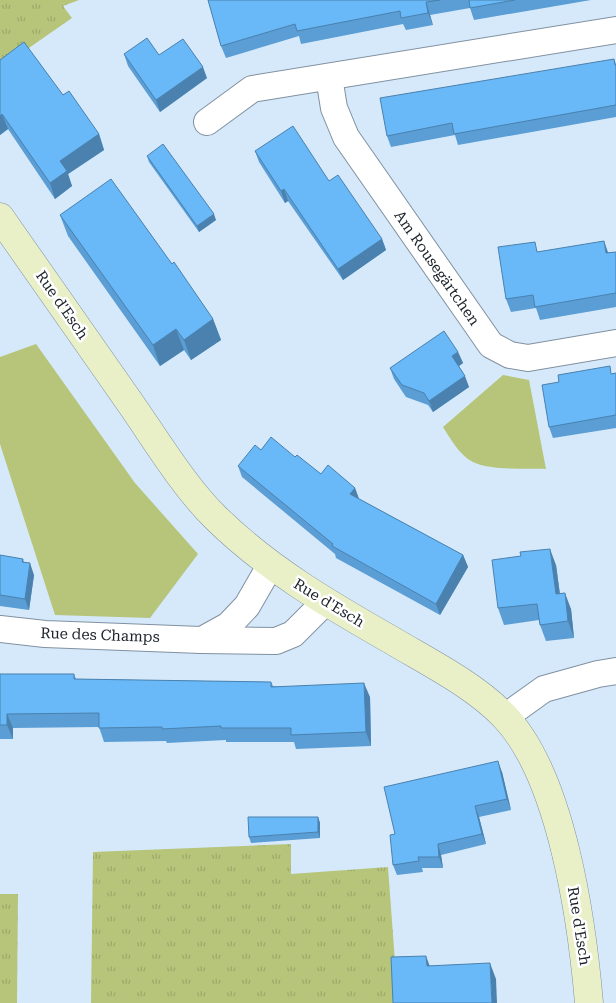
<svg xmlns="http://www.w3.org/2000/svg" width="616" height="1003" viewBox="0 0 616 1003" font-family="'Roboto Serif',serif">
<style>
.grass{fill:url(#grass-tufts)}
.green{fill:#b6c579}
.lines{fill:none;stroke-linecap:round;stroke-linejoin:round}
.street-casing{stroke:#8091a1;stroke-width:28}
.secondary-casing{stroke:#8091a1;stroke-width:29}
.street{stroke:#fff;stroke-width:26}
.secondary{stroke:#e9f0c8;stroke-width:28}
.wall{fill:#5a9ed5}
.shaded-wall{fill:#4a81ae}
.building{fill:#69b8f8;stroke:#4a81ae}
.labels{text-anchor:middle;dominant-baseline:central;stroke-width:5;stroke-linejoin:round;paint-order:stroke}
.street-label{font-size:15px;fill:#1c2229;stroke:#fff}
</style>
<defs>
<pattern id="grass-tufts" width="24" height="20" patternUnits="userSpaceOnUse" patternTransform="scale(1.25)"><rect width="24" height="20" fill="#b6c579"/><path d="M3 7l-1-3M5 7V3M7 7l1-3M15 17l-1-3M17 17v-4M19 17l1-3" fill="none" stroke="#9ca969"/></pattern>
</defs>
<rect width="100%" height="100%" fill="#d6e9fa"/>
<g class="grass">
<polygon points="0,0 79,0 63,6 72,18 0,68"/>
<polygon points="291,844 291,874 388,867 398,1003 91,1003 93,852"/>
<polygon points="0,894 18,894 17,1003 0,1003"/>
</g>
<g class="green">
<polygon points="36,344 135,483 198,554 150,618 55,615 0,444 0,357"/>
<path d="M503 375 529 380 546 469C526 468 491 471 473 462 460 456 450 438 443 427Z"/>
</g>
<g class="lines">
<g class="street-casing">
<g id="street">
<polyline points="329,77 334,108 346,137 491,345 510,355 528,358 616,343"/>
<polyline points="207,122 252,89 616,30"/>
<polyline points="0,629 45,634 201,640 276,641 293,634 325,602"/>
<polyline points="202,640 229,625 247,606 270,566"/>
<polyline points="505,717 544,689 598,674 616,671"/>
</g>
</g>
<g class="secondary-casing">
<path id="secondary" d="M0 217C44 280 89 344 133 407 157 442 186 489 216 518 269 570 330 605 393 641 430 663 474 685 504 716 562 776 582 922 589 1003"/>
</g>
<use href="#street" class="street"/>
<use href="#secondary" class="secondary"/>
</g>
<g class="wall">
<polygon points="208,0 591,0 474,20 470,8 430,15 433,25 406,30 403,24 301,44 299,36 226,58 221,46"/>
<polygon points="124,54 207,78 160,112 128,66"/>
<polygon points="614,59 616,64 616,117 458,145 455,135 391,147 387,136"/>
<polygon points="0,60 63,95 99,134 104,150 68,174 72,186 55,199 8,129 0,135"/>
<polygon points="255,151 329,181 382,239 386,250 343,280 288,201 285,203 259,162"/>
<polygon points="147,156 216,220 199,232 149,162"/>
<polygon points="60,215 213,319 221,340 191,360 184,350 160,366 68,236"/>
<polygon points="539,252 608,253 616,252 616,307 540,320 536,308 511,312 506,299"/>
<polygon points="458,352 463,363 459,366 469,387 433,412 428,405 406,397 394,379 390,368"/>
<polygon points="613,373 616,373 616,428 553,438 549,427"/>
<polygon points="261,450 295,457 321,474 355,488 359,499 463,555 468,567 440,615 336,558 335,554 242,477 238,466"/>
<polygon points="0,555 23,559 24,562 34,575 29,610 0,606"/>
<polygon points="556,565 560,594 571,609 574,638 546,641 540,625 539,620 504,625 498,608"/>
<polygon points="0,674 74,674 76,679 271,682 273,686 370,697 371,746 296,749 294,742 226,742 226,740 167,743 166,741 104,742 99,727 13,728 13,739 0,739"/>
<polygon points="502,772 511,810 479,817 486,844 441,855 443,868 422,868 423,872 397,875 393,865 395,834"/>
<polygon points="318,817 320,823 320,838 251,843 249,837"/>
</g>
<g class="shaded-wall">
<polygon points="426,2 430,15 433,25 428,13"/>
<polygon points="203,67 207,78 160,112 156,100"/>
<polygon points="2,114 8,129 0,135 0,116"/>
<polygon points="99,134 104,150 68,174 72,186 55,199 50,183 60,161"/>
<polygon points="284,189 288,201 285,203 281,191"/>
<polygon points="214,214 216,220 199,232 197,226"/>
<polygon points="382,239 386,250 343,280 338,269"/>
<polygon points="604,241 609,255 606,253"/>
<polygon points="213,319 221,340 191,360 184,340"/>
<polygon points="176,329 184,350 160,366 153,345"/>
<polygon points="458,352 463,363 456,368 452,356"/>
<polygon points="465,376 469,387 433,412 429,401"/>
<polygon points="355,488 359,499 350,494"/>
<polygon points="550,549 556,565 562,611 556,594"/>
<polygon points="463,555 468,567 440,615 436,604"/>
<polygon points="30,563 34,575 29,610 25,599"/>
<polygon points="565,593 571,609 574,638 568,621"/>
<polygon points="364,683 370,697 371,746 366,732"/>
<polygon points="7,714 13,728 13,739 7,725"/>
<polygon points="498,761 502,772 511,810 507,799"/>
<polygon points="475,806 479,817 486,844 482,834"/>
<polygon points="318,817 320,823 320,838 318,832"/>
<polygon points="438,844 441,855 443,868 439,857"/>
<polygon points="426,956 432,972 427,966"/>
<polygon points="490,963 496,979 497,1003 492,1003"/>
</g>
<g class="building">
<polygon points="208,0 440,0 426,2 428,13 401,18 400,11 297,31 295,24 221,46"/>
<polygon points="469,0 515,0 470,8"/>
<polygon points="147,38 159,55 183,39 203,67 156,100 124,54"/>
<polygon points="24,42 63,95 69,91 99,134 60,161 67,171 50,183 2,114 0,116 0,60"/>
<polygon points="614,59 615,65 616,65 616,105 454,134 452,123 387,136 380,98"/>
<polygon points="293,126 329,181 338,175 382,239 338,269 284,189 281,191 255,151"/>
<polygon points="163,144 214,214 197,226 147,156"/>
<polygon points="111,179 172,264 174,262 213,319 184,340 176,329 153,345 60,215"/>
<polygon points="604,241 606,253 616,252 616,293 535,307 533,295 506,299 498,247 535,242 537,252"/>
<polygon points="444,331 458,352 452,356 465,376 429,401 424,393 402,385 390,368"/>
<polygon points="610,366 611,374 616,373 616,415 549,427 542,385 559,382 558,375"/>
<polygon points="271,437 295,457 297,455 321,474 328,465 355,488 350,494 463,555 436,604 332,546 333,544 238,466 255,445 261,450"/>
<polygon points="550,549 556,594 565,593 568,621 540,625 537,604 498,608 492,560 521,556 520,552"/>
<polygon points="0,555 23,559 22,562 30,563 25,599 0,595"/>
<polygon points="0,674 74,674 74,679 271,682 271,687 364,683 366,732 291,735 291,728 221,728 221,726 162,729 162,727 99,728 99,713 7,714 7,725 0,725"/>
<polygon points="498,761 507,799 475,806 482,834 438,844 439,857 418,857 419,861 393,865 390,835 395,834 384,787"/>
<polygon points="248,817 318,817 318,832 249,837"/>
<polygon points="426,956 427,966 490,963 492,1003 393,1003 391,957"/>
</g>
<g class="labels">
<g class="street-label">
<text transform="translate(437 268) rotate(55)">Am Rousegärtchen</text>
<text transform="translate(62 305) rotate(55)">Rue d'Esch</text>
<text transform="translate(329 603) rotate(31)">Rue d'Esch</text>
<text transform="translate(100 635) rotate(2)">Rue des Champs</text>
<text transform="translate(579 926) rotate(81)">Rue d'Esch</text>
</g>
</g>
</svg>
